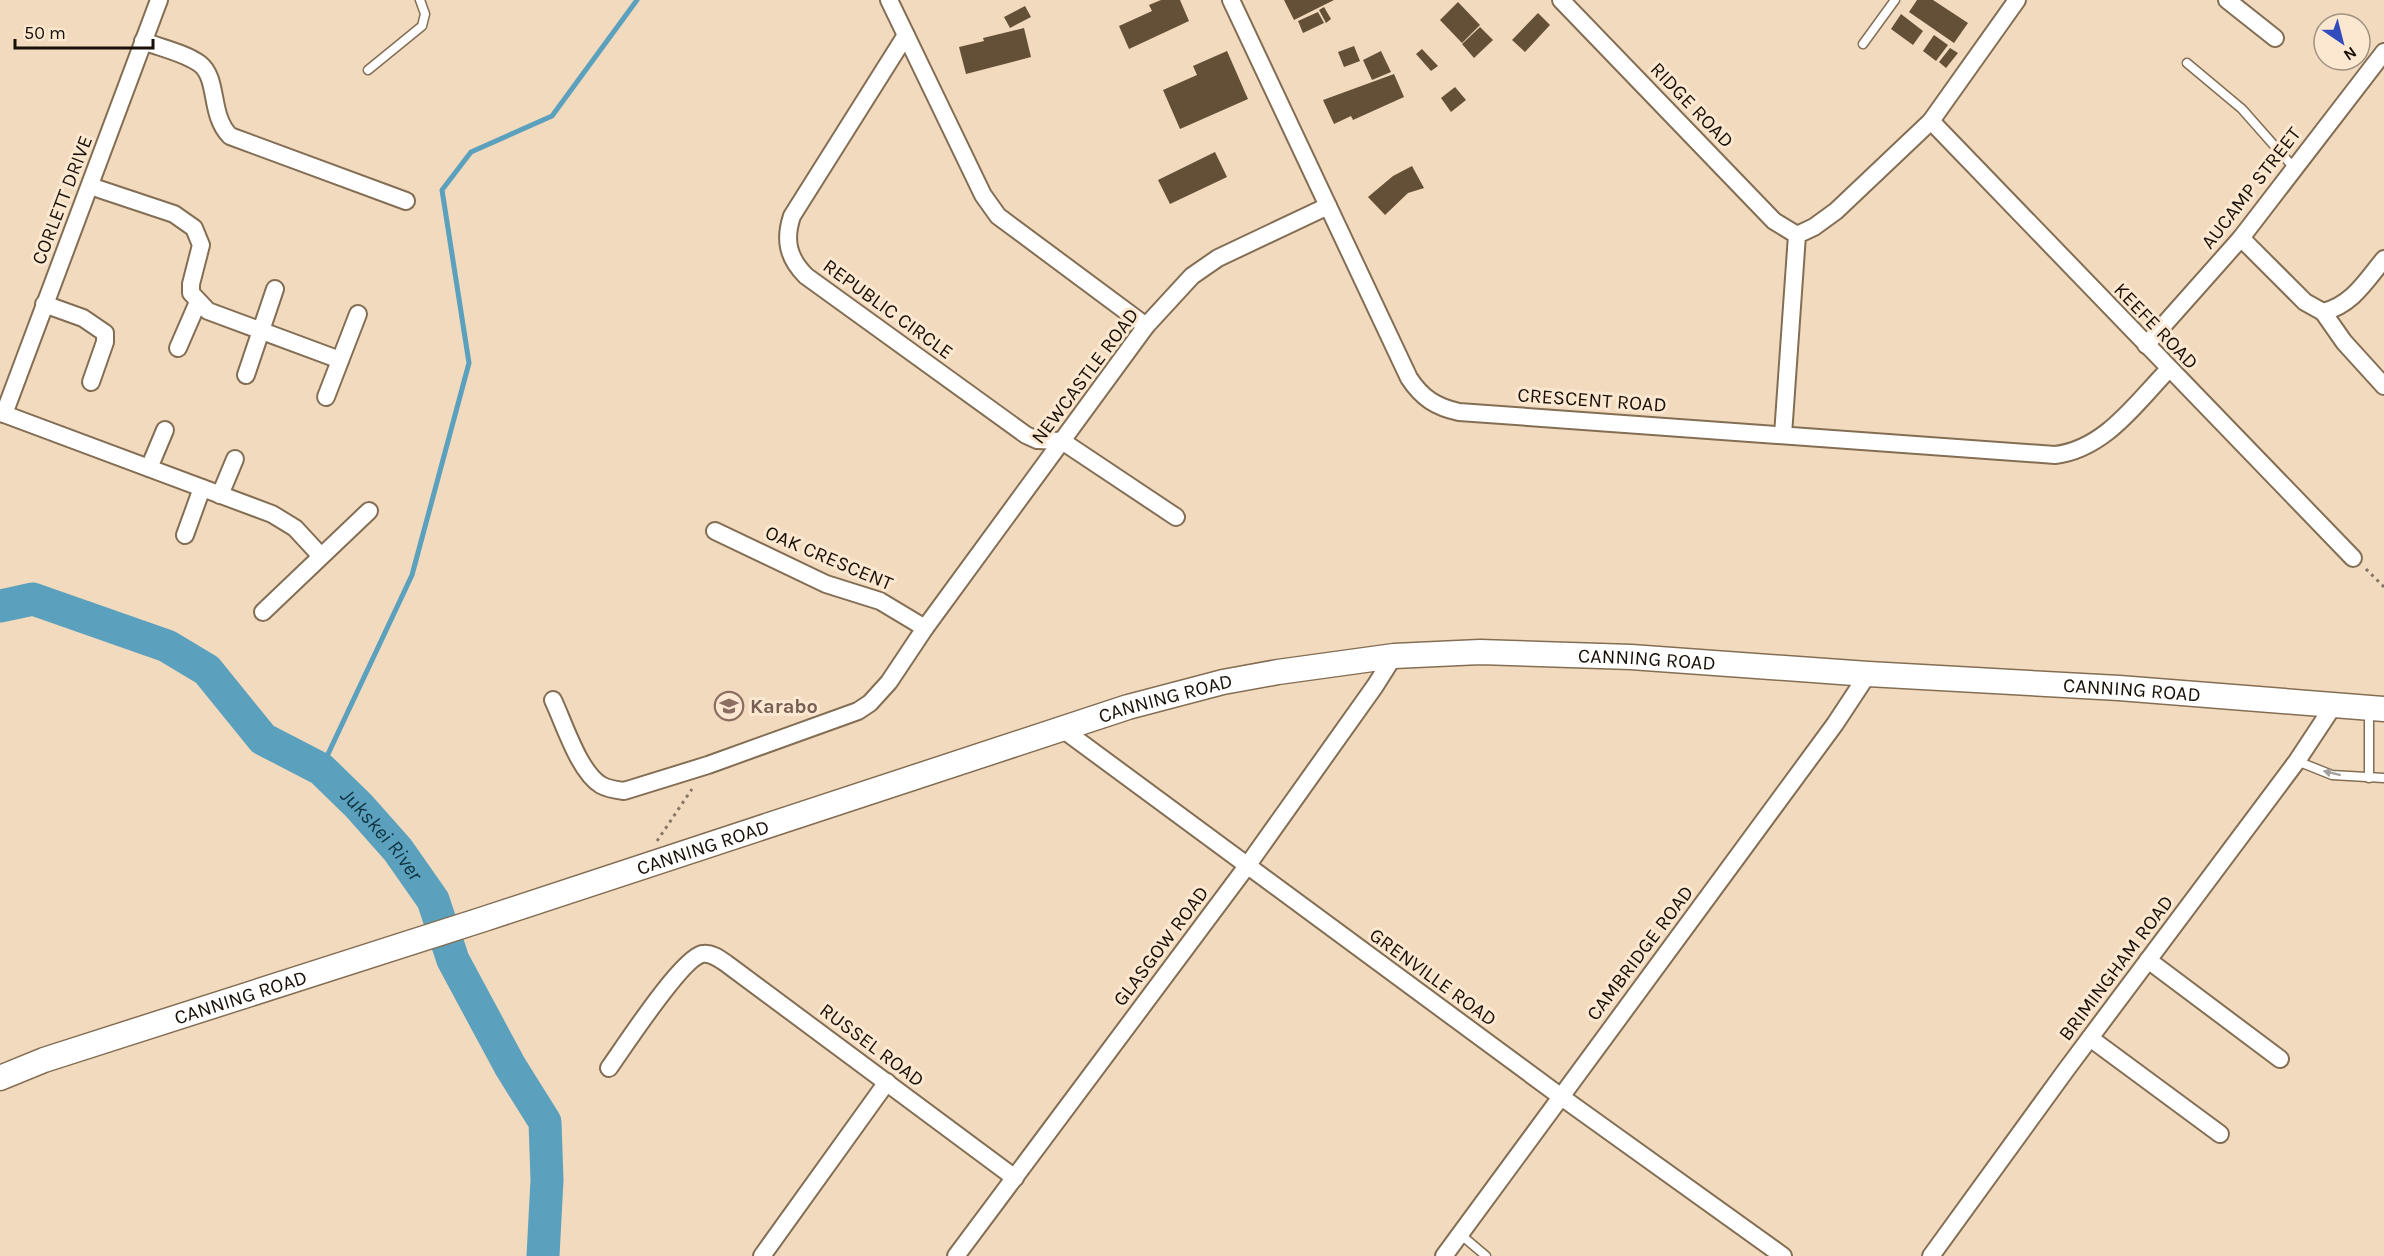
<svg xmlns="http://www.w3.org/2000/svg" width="2384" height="1256" viewBox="0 0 2384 1256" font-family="Karla,sans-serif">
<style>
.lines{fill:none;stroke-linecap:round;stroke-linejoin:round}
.stream{stroke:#5ba1bd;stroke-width:5}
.river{stroke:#5ba1bd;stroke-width:33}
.building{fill:#645037}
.lane-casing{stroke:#836e54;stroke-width:11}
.street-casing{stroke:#836e54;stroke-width:20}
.secondary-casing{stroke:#836e54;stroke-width:27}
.path{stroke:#867663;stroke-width:3;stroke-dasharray:3 4.5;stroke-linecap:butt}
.lane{stroke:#fff;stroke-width:8}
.street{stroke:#fff;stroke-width:16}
.secondary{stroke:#fff;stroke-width:24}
.oneway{fill:#a3a09c}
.labels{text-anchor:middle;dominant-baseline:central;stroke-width:6;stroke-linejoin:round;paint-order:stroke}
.street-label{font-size:20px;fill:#191107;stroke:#fce8d1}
.education-label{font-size:20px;font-weight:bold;fill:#785e54;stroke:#fce8d1;text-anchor:start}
.water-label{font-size:21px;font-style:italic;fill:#10323e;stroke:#fce8d1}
</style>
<rect width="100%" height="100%" fill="#f2dabe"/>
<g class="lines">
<polyline class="stream" points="321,769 412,575 469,363 442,190 471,152 552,116 637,0"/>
<path class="river" id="s1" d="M0 606 33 599 167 646 207 670 263 739 321 769 359 806 398 850 433 900 453 960 510 1066 545 1122 547 1180 543 1256"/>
</g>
<g class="building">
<polygon points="1161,0 1180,0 1189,21 1129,49 1119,26 1152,11 1149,5"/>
<polygon points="1284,0 1334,0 1294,20"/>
<polygon points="1917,0 1933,0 1968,23 1954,43 1909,12"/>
<polygon points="1458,2 1480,25 1462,43 1440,20"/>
<polygon points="1025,6 1031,17 1010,28 1004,17"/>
<polygon points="1324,7 1331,19 1326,23 1319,10"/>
<polygon points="1318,12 1324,23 1303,33 1298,21"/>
<polygon points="1538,13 1550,25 1525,52 1512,40"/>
<polygon points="1901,14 1923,31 1913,45 1891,29"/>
<polygon points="1480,27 1493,40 1474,58 1462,44"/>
<polygon points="1024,28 1031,57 966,74 959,47 984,41 983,38"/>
<polygon points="1934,35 1948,45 1936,61 1923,51"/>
<polygon points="1354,46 1360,61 1344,67 1338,52"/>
<polygon points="1950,48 1958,53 1946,68 1939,62"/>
<polygon points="1422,49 1438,66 1431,71 1416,54"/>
<polygon points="1227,51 1248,99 1180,129 1163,90 1197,75 1193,66"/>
<polygon points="1381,51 1391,72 1372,80 1363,60"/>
<polygon points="1394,74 1404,97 1353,120 1351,116 1334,124 1323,100"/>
<polygon points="1455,87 1466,100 1451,112 1441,98"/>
<polygon points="1215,152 1227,177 1170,204 1158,180"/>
<polygon points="1412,166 1424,188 1408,193 1385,215 1368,197 1393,176"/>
</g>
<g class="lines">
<g class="lane-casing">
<g id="lane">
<polyline points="1863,44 1895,0"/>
<polyline points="2187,63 2242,109 2294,168"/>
<polyline points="368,70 422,26 425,14 420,0"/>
<polyline points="2297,761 2332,775 2384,778"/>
<polyline points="2369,778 2369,709"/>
<polyline points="1460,1234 1486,1256"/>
</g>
</g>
<g class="street-casing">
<g id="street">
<polyline points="889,0 983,195 998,216 1146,326"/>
<path d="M1231 0 1409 378C1422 398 1436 407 1459 412L2055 455C2105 449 2136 403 2169 369"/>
<polyline points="1561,0 1774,221 1797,235"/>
<polyline points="2227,0 2275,38"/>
<path d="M906 35 792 216C784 240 788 258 806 276L1026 435 1037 440 1062 441 1176 517"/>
<path d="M143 41C161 48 185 53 200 64 219 79 209 115 230 136L406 201"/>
<polyline points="1931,121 2353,558"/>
<polyline points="90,186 174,214 194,228 201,245 191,284 191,293 208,311 340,360"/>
<path d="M2241 238 2305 302 2323 312C2352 305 2366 281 2384 259"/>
<polyline points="44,304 83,318 105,333 105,342 91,382"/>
<polyline points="2323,312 2344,342 2384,386"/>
<polyline points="2146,345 2241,238 2384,52"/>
<polyline points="178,348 198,302"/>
<polyline points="246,375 275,289"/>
<polyline points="326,397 358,314"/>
<polyline points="4,414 159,0"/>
<polyline points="4,414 272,514 295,528 320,555"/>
<polyline points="1783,435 1797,235 1814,227 1836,211 1931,121 2017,0"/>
<polyline points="149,468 165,430"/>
<polyline points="220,495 235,459"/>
<polyline points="715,531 826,584 880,601 925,628"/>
<polyline points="185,535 202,488"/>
<polyline points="263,612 369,511"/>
<path d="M553 700C564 723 579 772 601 785 608 789 616 790 624 791L708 765 858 711 870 703 889 682 925 628 1146 326 1192 276 1218 258 1328 206"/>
<polyline points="1061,728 1560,1096 1783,1256"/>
<polyline points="2148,960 2280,1059"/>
<polyline points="2090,1038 2220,1134"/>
<path d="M609 1068C624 1047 681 959 702 954 711 952 720 959 727 964L1015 1178"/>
<polyline points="762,1256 887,1082"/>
<polyline points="956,1256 1247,866 1375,686 1394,656"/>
<polyline points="1444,1256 1835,724 1868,674"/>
<polyline points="1931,1256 2066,1070 2297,761 2334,705"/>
</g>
</g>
<g class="secondary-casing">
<g id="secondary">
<path id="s2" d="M0 1078 44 1060 484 919 1128 707 1223 682 1278 672 1394 656 1480 652 1631 657 1868 674 2119 688 2384 709"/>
</g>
</g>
<g class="path">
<polyline points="2366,569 2384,587"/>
<polyline points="657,841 692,789"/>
</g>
<use href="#lane" class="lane"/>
<use href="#street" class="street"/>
<use href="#secondary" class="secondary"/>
</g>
<defs><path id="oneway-solid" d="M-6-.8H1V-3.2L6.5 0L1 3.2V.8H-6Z" transform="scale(1.5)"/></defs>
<use class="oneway" href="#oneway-solid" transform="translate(2332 773) rotate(-166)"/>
<defs>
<g id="school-ring" transform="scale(1.5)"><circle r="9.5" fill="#fce8d1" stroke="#8d6e63" stroke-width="1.5"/><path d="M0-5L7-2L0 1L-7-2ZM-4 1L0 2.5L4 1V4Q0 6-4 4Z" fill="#8d6e63"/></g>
</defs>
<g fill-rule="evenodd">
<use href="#school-ring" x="729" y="706"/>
</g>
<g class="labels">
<g class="street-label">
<text transform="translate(1692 105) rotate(46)">RIDGE ROAD</text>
<text transform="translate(2251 188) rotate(-52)">AUCAMP STREET</text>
<text transform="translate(62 200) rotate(-69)">CORLETT DRIVE</text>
<text transform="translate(888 309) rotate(36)">REPUBLIC CIRCLE</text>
<text transform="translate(2156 326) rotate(46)">KEEFE ROAD</text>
<text transform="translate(1085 376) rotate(-53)">NEWCASTLE ROAD</text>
<text transform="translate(1592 400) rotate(4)">CRESCENT ROAD</text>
<text transform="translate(829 558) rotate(23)">OAK CRESCENT</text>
<text stroke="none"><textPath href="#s2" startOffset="1712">CANNING ROAD</textPath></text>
<text stroke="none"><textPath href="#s2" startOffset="2198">CANNING ROAD</textPath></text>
<text stroke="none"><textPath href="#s2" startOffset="1226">CANNING ROAD</textPath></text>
<text stroke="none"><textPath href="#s2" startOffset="740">CANNING ROAD</textPath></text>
<text transform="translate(1161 946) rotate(-53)">GLASGOW ROAD</text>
<text transform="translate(1640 953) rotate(-53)">CAMBRIDGE ROAD</text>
<text transform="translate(2116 968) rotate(-53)">BRIMINGHAM ROAD</text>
<text transform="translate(1433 977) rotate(36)">GRENVILLE ROAD</text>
<text stroke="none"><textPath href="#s2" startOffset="254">CANNING ROAD</textPath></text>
<text transform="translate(872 1045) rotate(37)">RUSSEL ROAD</text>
</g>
<g class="education-label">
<text x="750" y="706">Karabo</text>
</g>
<g class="water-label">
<text stroke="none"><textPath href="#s1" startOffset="466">Jukskei River</textPath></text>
</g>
</g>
<g transform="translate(2342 42) rotate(145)"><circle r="28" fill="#fce8d1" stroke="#a19280" stroke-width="1.5"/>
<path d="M0-4.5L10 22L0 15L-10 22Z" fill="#304cbd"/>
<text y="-9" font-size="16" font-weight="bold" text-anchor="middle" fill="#191107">N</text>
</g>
<path d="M15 39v9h138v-9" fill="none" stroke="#191107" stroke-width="3"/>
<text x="24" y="39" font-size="18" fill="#191107" stroke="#fce8d1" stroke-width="4.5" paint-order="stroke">50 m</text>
</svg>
